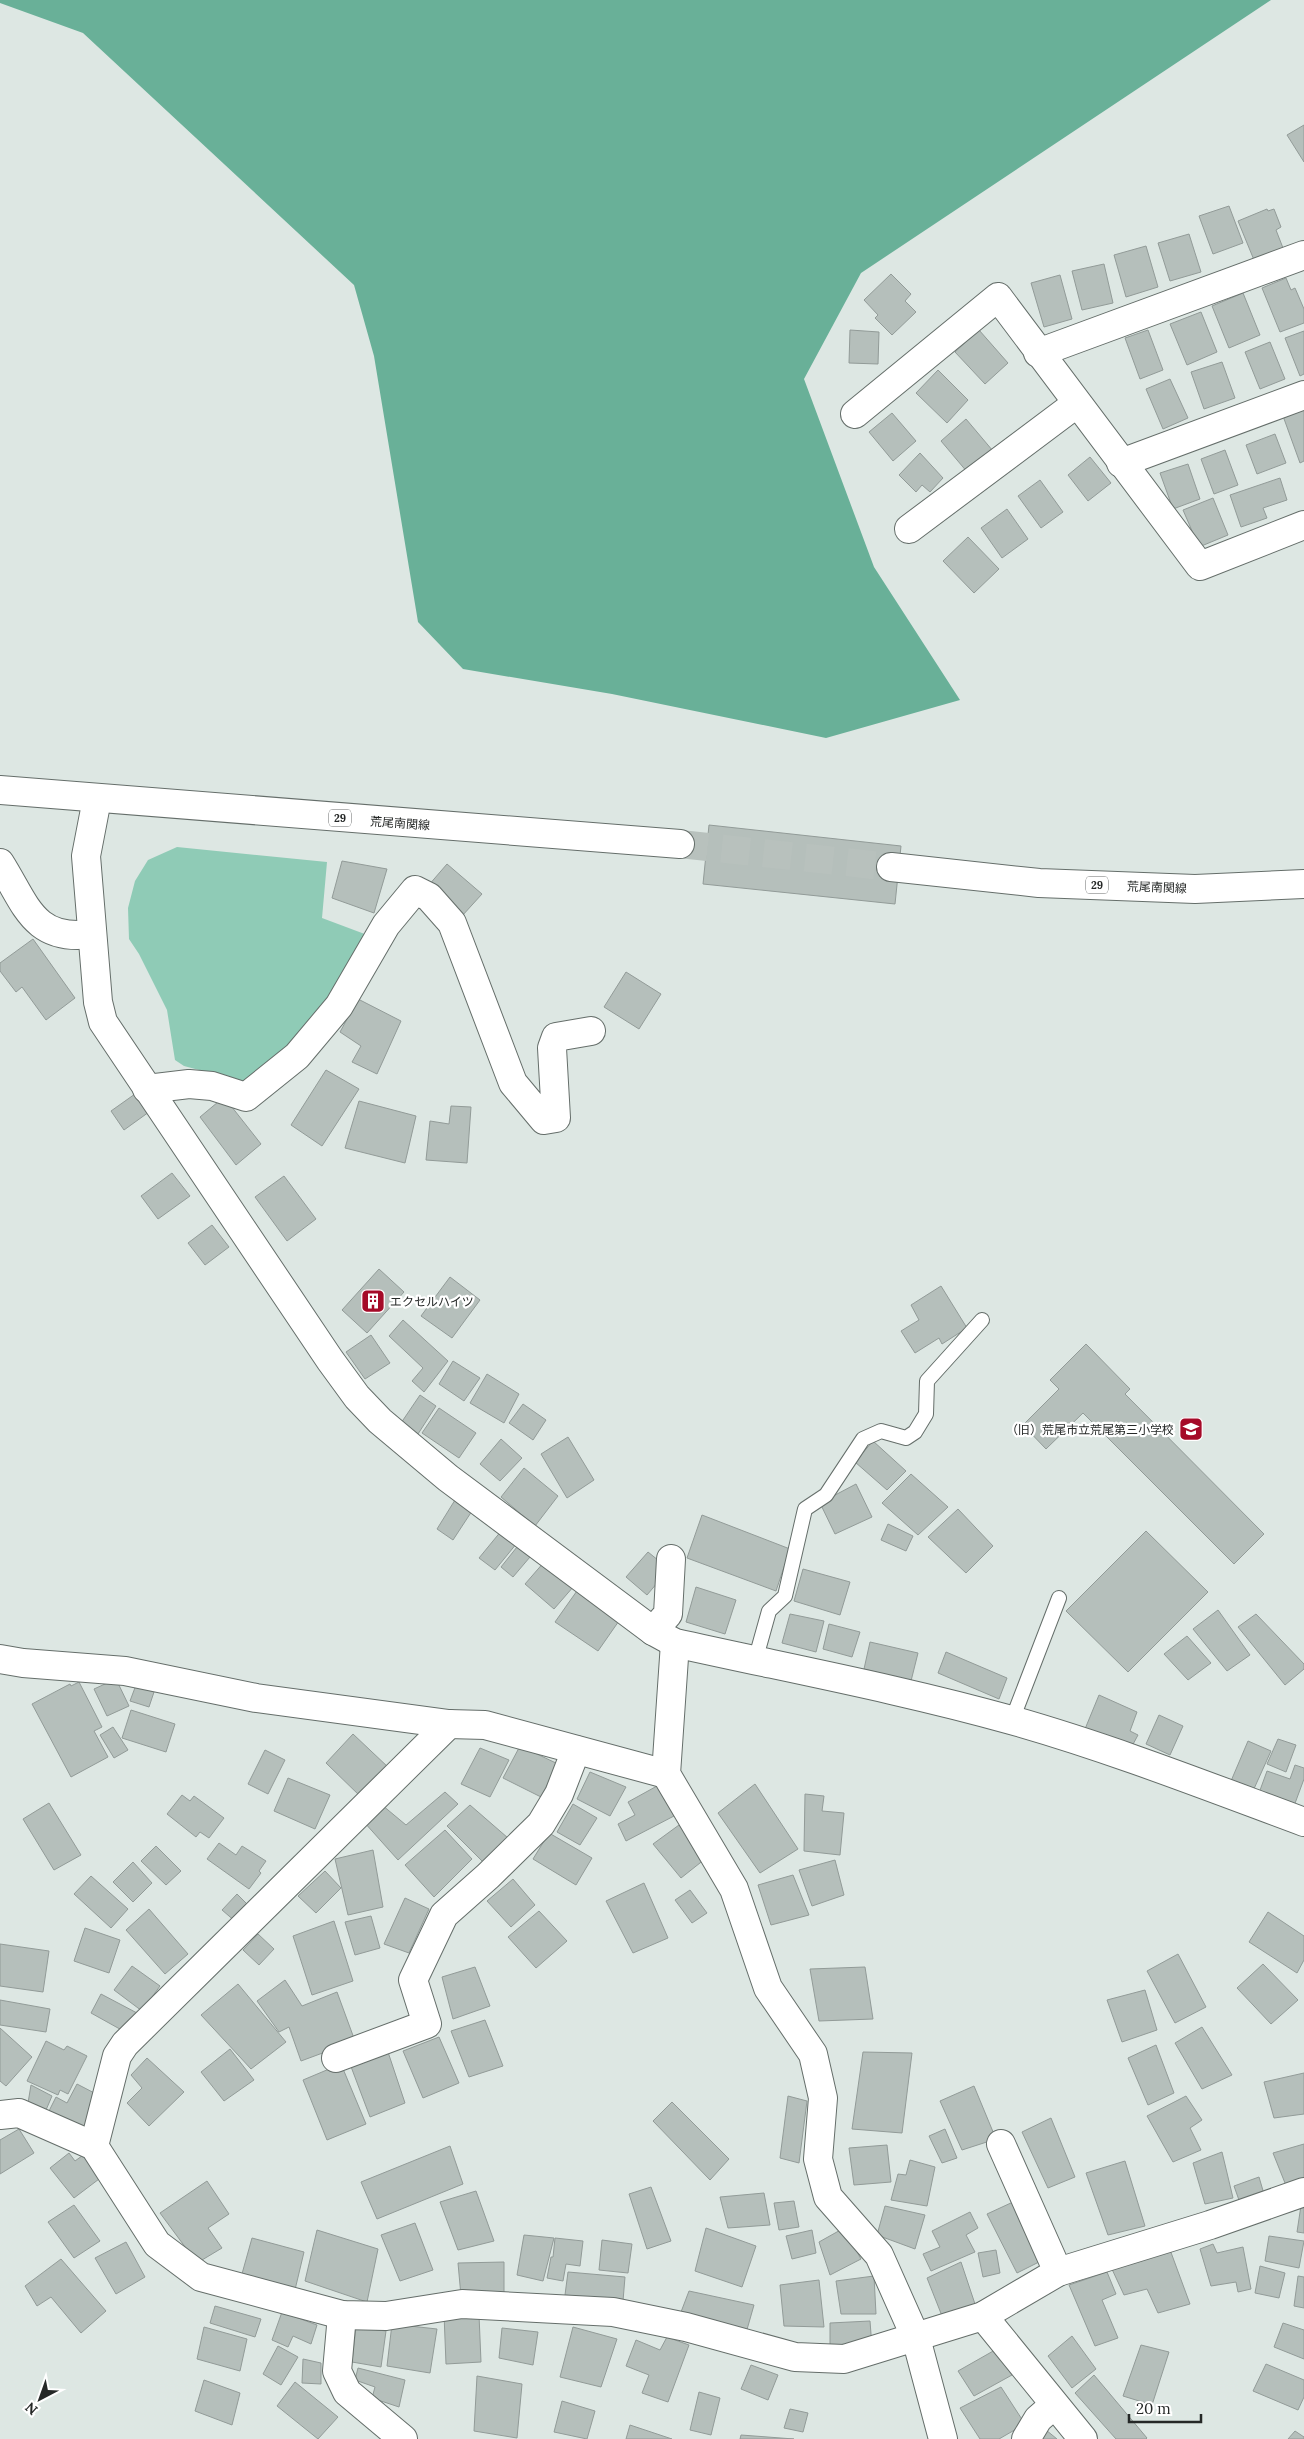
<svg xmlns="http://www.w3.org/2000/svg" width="1304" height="2439" viewBox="0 0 1304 2439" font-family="Lora,'Noto Sans JP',serif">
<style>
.green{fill:#8fcbb6}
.forest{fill:#69b098}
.building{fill:#b5bfbb;stroke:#929b98}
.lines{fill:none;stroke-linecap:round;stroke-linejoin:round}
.primary-tunnel{stroke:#b8c1bd;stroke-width:28;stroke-dasharray:28 14;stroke-linecap:butt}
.service-casing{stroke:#656e6a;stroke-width:16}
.minor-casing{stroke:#656e6a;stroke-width:30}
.tertiary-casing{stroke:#656e6a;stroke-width:30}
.primary-casing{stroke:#656e6a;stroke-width:30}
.service{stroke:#fff;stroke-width:14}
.minor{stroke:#fff;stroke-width:28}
.tertiary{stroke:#fff;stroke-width:28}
.primary{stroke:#fff;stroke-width:28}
.labels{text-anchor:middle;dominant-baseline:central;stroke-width:4.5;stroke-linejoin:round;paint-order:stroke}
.shield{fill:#fff;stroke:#666868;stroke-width:1}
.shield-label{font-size:11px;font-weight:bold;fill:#252827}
.street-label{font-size:12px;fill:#252827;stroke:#fff}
.poi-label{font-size:12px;fill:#252827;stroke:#fff;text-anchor:start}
</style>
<rect width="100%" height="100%" fill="#dde7e3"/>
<polygon class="green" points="177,847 327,862 322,918 370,936 326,1015 244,1082 184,1066 175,1060 167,1010 139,954 129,939 128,908 135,881 148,860"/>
<polygon class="forest" points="0,0 1271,0 861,273 804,379 874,567 960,700 826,738 612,694 463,669 418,622 374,356 354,285 83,33 0,3"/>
<g class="building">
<polygon points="1304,125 1304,162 1287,135"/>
<polygon points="1229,206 1243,243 1213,254 1199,216"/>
<polygon points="1267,209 1268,211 1274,209 1281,227 1276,230 1283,248 1254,260 1238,221"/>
<polygon points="1189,234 1201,272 1170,281 1158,243"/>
<polygon points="1146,246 1158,287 1126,297 1114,255"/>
<polygon points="1104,264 1113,303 1082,310 1072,271"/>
<polygon points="891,274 911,294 905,301 916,312 892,335 875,318 878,315 864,300"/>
<polygon points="1060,275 1072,319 1044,327 1031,283"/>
<polygon points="1286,278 1291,290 1295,288 1304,309 1304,323 1280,332 1262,288"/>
<polygon points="1243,293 1260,335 1229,348 1212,306"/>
<polygon points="1201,312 1217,352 1187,365 1170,324"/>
<polygon points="850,330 879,332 878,364 849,363"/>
<polygon points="979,330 1008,363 985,384 955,352"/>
<polygon points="1148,330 1163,370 1140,379 1125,338"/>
<polygon points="1304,331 1304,374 1300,376 1285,338"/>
<polygon points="1270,342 1285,379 1260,389 1245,352"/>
<polygon points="1222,362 1235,398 1204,409 1191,372"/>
<polygon points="938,370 968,400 947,423 916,393"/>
<polygon points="1170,379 1188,418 1163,429 1146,389"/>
<polygon points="1304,408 1304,461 1300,463 1283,416"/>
<polygon points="892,413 916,441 893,461 869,432"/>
<polygon points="966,419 993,451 968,473 941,441"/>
<polygon points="1275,434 1286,463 1257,474 1246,445"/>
<polygon points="1225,450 1238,485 1214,494 1201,459"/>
<polygon points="920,453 943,478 930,492 922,485 916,492 899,475"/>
<polygon points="1090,457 1111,483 1088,501 1068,475"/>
<polygon points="1188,464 1200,499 1173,509 1160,473"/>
<polygon points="1280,478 1287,500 1263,508 1267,518 1241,527 1230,495"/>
<polygon points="1040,480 1063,512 1041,528 1018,496"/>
<polygon points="1213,498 1228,535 1199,547 1183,510"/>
<polygon points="1007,509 1028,539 1002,558 981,528"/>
<polygon points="968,537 999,569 974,593 943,561"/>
<polygon points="709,825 901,846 895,904 703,884"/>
<polygon points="342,861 387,869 374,913 332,898"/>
<polygon points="447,864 482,894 462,916 428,886"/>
<polygon points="33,939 75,998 46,1020 22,987 16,992 0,971 0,963"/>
<polygon points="626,972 661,994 639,1029 604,1007"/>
<polygon points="358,999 401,1021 377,1074 352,1062 361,1046 340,1032"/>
<polygon points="326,1070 359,1089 322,1146 291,1125"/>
<polygon points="135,1094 149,1112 124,1130 111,1111"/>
<polygon points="224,1097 261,1144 236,1165 200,1117"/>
<polygon points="359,1101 416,1116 405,1163 345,1148"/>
<polygon points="451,1106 471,1107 467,1163 426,1160 430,1121 449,1124"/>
<polygon points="172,1173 190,1196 158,1219 141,1196"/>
<polygon points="284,1176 316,1219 287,1241 255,1197"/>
<polygon points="212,1225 229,1247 205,1265 188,1243"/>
<polygon points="379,1269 404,1292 367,1333 342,1310"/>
<polygon points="450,1277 480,1300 452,1338 421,1316"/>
<polygon points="941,1286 967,1328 942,1344 939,1338 915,1353 901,1331 919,1320 911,1305"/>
<polygon points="403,1320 448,1361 424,1392 412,1381 423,1368 389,1336"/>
<polygon points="371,1335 390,1363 365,1379 346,1352"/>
<polygon points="1086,1344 1130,1389 1125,1394 1264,1534 1234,1564 1083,1413 1046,1449 1023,1425 1059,1389 1050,1380"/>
<polygon points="453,1361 480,1378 464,1401 439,1384"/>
<polygon points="487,1374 519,1394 504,1423 470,1403"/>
<polygon points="420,1395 436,1406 418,1434 401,1423"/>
<polygon points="523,1404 546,1420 533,1440 509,1423"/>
<polygon points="439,1408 476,1433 459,1458 422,1433"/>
<polygon points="568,1437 594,1480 567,1498 541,1454"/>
<polygon points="501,1439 522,1458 500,1481 480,1464"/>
<polygon points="873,1441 906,1471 887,1490 855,1462"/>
<polygon points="524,1468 558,1496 535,1526 501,1497"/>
<polygon points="911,1474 948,1507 918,1535 882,1503"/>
<polygon points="856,1484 872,1517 835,1534 820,1503"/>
<polygon points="455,1500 472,1511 453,1540 437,1529"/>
<polygon points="958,1509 993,1546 966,1573 928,1537"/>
<polygon points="702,1515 790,1549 776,1591 687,1558"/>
<polygon points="888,1524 913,1536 906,1551 881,1540"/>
<polygon points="502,1530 517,1543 495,1570 479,1558"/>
<polygon points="1146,1531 1208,1592 1128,1672 1066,1611"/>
<polygon points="517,1547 530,1557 513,1577 501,1567"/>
<polygon points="648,1552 669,1569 647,1595 626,1577"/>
<polygon points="545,1561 574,1586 554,1609 525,1584"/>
<polygon points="803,1569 850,1582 840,1615 794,1601"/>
<polygon points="696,1587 736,1600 725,1634 686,1622"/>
<polygon points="579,1588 621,1618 598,1651 555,1622"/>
<polygon points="1218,1610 1250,1655 1227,1671 1193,1629"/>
<polygon points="790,1614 824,1621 816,1652 782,1643"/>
<polygon points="1256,1614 1304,1664 1304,1669 1285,1685 1238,1627"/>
<polygon points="829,1624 860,1632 852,1657 823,1649"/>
<polygon points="1187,1636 1211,1663 1188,1680 1164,1654"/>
<polygon points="870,1642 918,1653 911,1681 864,1669"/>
<polygon points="946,1652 1007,1678 999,1699 938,1673"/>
<polygon points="116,1679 129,1706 107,1716 94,1689"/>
<polygon points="79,1682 102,1727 94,1731 108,1757 71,1777 32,1704 70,1684 71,1686"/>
<polygon points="136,1685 154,1692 149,1707 130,1701"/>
<polygon points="1099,1695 1137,1712 1130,1731 1138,1735 1131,1748 1085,1729"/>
<polygon points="131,1710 175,1724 166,1752 122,1738"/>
<polygon points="1159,1715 1183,1726 1170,1755 1146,1744"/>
<polygon points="113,1727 128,1750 114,1758 100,1735"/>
<polygon points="353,1734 389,1768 361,1797 326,1763"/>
<polygon points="1278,1739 1296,1745 1286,1772 1267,1764"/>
<polygon points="1248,1741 1271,1751 1253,1791 1231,1781"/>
<polygon points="520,1746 558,1764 541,1797 503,1778"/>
<polygon points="480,1748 509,1760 490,1797 461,1784"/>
<polygon points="265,1750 285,1760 268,1794 248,1784"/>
<polygon points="1295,1765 1304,1768 1304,1779 1294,1806 1259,1793 1267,1771 1290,1779"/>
<polygon points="590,1772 626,1787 610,1816 577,1799"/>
<polygon points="288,1778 330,1795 315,1829 274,1811"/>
<polygon points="755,1784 798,1849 760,1873 718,1813"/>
<polygon points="657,1786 674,1816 626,1841 618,1824 635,1815 628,1802"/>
<polygon points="445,1792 458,1804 398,1860 364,1822 382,1805 406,1825"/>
<polygon points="805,1794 824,1796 822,1811 844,1813 840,1855 804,1851"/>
<polygon points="182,1795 190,1801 194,1796 224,1818 209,1838 200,1832 196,1837 167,1814"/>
<polygon points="49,1803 81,1855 54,1870 23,1819"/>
<polygon points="573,1804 597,1818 580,1845 557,1832"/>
<polygon points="470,1805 508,1838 483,1862 447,1826"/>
<polygon points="679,1825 705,1859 681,1878 653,1844"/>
<polygon points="445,1830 472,1859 434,1897 405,1865"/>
<polygon points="549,1833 592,1858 576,1885 533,1859"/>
<polygon points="219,1843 236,1855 242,1846 266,1861 259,1871 261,1873 249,1889 207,1859"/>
<polygon points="156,1846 181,1871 166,1885 141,1861"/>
<polygon points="373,1850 383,1907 348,1915 335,1859"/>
<polygon points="835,1860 844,1895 812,1906 799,1870"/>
<polygon points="133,1862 152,1883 133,1902 113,1882"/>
<polygon points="325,1871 341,1888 316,1913 298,1896"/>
<polygon points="793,1875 809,1915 771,1925 758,1885"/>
<polygon points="91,1876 128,1909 111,1928 74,1894"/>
<polygon points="513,1879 535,1905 511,1927 487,1901"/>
<polygon points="644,1883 668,1938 633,1953 606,1901"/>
<polygon points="690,1890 707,1913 692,1923 675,1900"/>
<polygon points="237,1894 250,1907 236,1922 222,1910"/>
<polygon points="405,1898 429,1909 409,1953 384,1944"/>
<polygon points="149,1909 188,1954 165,1974 126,1930"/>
<polygon points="539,1911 567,1941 536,1968 508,1937"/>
<polygon points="1268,1912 1304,1936 1304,1960 1297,1973 1249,1942"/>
<polygon points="371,1916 380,1948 355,1955 345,1922"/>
<polygon points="334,1921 353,1981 312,1995 293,1936"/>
<polygon points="85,1928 120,1940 109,1973 74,1961"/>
<polygon points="258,1934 274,1949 259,1965 243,1950"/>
<polygon points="0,1944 49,1951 43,1992 0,1986"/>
<polygon points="1178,1954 1206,2007 1175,2023 1147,1971"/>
<polygon points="1263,1964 1298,2000 1271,2024 1237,1988"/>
<polygon points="132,1966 160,1986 142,2011 114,1990"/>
<polygon points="475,1967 490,2006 453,2019 442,1977"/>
<polygon points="865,1967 873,2019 819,2021 810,1969"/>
<polygon points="285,1980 302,2006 337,1992 355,2041 301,2061 289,2027 279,2032 257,2001"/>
<polygon points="238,1984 286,2042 251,2069 201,2015"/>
<polygon points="1145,1990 1157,2030 1122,2042 1107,2000"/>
<polygon points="101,1994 137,2013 127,2033 91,2013"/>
<polygon points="0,2000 50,2009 46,2032 0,2025"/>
<polygon points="485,2020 503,2066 469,2077 451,2031"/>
<polygon points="1202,2027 1232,2075 1202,2089 1175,2043"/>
<polygon points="0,2028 32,2057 6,2086 0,2081"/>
<polygon points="439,2037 459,2083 423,2098 403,2051"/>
<polygon points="46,2041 64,2050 67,2046 87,2056 68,2094 60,2090 58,2095 27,2081"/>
<polygon points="1156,2045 1174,2093 1148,2105 1128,2058"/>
<polygon points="230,2049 254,2080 224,2101 201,2072"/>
<polygon points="387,2049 405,2103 370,2117 350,2064"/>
<polygon points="863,2052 912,2053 902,2133 852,2129"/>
<polygon points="147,2058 184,2092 149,2126 127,2103 142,2088 131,2075"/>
<polygon points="341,2064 366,2124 327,2140 303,2080"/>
<polygon points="1304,2073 1304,2114 1274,2118 1264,2082"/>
<polygon points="77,2084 102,2097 91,2132 49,2111 56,2097 67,2103"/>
<polygon points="31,2085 52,2096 46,2110 28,2103"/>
<polygon points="974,2086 996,2139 962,2150 940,2101"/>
<polygon points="788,2096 807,2101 799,2163 780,2158"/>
<polygon points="1186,2096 1202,2120 1190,2128 1201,2150 1173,2162 1147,2116"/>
<polygon points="672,2102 729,2159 710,2180 653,2121"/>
<polygon points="1051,2118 1075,2177 1048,2188 1022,2132"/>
<polygon points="19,2129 34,2153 0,2174 0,2140"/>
<polygon points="945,2129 957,2158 942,2163 929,2136"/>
<polygon points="1304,2144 1304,2182 1287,2188 1273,2153"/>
<polygon points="887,2145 891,2182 854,2185 849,2148"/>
<polygon points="450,2146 463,2184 377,2219 361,2182"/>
<polygon points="1222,2152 1233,2198 1205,2204 1193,2163"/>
<polygon points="69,2153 75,2161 86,2153 103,2176 74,2198 50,2168"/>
<polygon points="910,2160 935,2167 927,2206 891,2200 898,2174 906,2175"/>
<polygon points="1125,2161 1145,2226 1108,2235 1086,2173"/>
<polygon points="1259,2177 1264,2194 1240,2203 1234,2186"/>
<polygon points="207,2181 229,2214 208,2228 222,2248 197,2263 160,2213"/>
<polygon points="651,2187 671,2241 647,2249 629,2194"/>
<polygon points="476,2191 494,2241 458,2250 440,2202"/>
<polygon points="764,2193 770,2225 728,2228 720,2197"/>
<polygon points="1302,2199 1304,2199 1304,2233 1297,2232"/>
<polygon points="794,2201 799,2227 779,2230 774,2203"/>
<polygon points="1013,2202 1043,2260 1017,2273 987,2214"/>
<polygon points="74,2205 100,2241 74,2258 48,2222"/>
<polygon points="885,2206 925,2215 915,2249 877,2235"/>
<polygon points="970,2212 978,2228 966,2235 975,2252 931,2271 923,2254 940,2247 932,2231"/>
<polygon points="415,2223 433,2270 400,2281 381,2235"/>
<polygon points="706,2228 756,2246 742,2287 695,2271"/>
<polygon points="844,2228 861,2259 830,2275 819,2242"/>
<polygon points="317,2230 378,2249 367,2302 305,2281"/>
<polygon points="812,2230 816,2253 792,2259 786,2236"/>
<polygon points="524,2235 554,2238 543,2281 517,2275"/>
<polygon points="1269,2236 1304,2241 1299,2268 1265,2261"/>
<polygon points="252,2238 304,2252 294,2294 240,2281"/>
<polygon points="555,2238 583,2241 580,2266 566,2264 563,2281 547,2278 551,2257 553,2257"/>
<polygon points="602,2240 632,2244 628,2273 599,2270"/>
<polygon points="126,2242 145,2277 116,2294 95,2258"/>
<polygon points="1213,2244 1217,2253 1243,2247 1251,2289 1238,2292 1236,2282 1211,2286 1200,2249"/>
<polygon points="1169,2247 1190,2304 1158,2313 1147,2289 1124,2295 1111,2267"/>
<polygon points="996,2250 1000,2273 983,2277 978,2253"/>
<polygon points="61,2259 106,2311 81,2333 51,2297 37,2306 25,2286"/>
<polygon points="504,2262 504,2294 461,2296 458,2263"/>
<polygon points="961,2262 977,2310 944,2321 927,2278"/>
<polygon points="1260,2266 1285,2273 1279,2298 1255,2293"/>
<polygon points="568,2272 625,2277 623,2301 565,2295"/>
<polygon points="1107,2272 1116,2294 1102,2300 1118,2338 1095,2346 1069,2285"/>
<polygon points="874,2276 876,2314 841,2314 836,2281"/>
<polygon points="1298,2276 1304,2277 1304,2308 1294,2306"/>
<polygon points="819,2280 824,2327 784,2326 780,2285"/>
<polygon points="689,2291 754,2305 746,2333 681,2312"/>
<polygon points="215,2306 261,2319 255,2337 210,2323"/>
<polygon points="282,2312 317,2325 311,2344 293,2336 288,2347 272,2340"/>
<polygon points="444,2314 479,2315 481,2362 446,2364"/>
<polygon points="870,2321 872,2347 830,2349 830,2323"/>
<polygon points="1283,2323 1304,2330 1304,2359 1274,2347"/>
<polygon points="392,2324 437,2329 430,2373 387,2366"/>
<polygon points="204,2327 247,2339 240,2371 197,2359"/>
<polygon points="356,2327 386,2331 381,2367 352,2362"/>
<polygon points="573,2327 617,2339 601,2387 560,2377"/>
<polygon points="502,2328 538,2332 533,2365 499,2358"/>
<polygon points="1072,2336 1096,2369 1072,2388 1048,2356"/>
<polygon points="667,2337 689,2345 668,2402 642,2393 649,2375 626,2366 636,2340 660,2350"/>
<polygon points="1141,2345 1169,2352 1152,2405 1123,2396"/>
<polygon points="278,2346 298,2357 281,2385 263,2374"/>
<polygon points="995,2350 1012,2375 974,2396 958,2371"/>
<polygon points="303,2359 321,2363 321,2384 302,2383"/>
<polygon points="1266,2364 1304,2380 1304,2397 1298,2410 1253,2391"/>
<polygon points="751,2365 778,2375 768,2400 741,2389"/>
<polygon points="358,2368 405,2380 399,2407 372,2398 375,2387 355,2380"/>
<polygon points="1094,2375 1147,2438 1146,2439 1116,2439 1075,2393"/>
<polygon points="477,2376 522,2384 517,2438 474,2431"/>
<polygon points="204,2380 240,2393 232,2425 195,2411"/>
<polygon points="295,2382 338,2417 318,2439 277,2406"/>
<polygon points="1001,2387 1025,2424 999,2439 980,2439 960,2408"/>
<polygon points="699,2392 720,2398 711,2435 690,2430"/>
<polygon points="562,2401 595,2411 587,2439 554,2432"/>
<polygon points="790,2409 808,2413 803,2432 784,2428"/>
<polygon points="630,2425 672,2439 626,2439"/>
<polygon points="1046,2430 1057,2439 1038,2439"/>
<polygon points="1295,2431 1304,2437 1304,2439 1288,2439"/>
<polygon points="741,2435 794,2439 740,2439"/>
</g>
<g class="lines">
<polyline class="primary-tunnel" points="680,844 891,867"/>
<g class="service-casing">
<g id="service">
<polyline points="755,1661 769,1611 785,1596 805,1509 826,1495 863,1439 881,1431 906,1438 915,1432 926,1414 927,1381 982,1320"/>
<polyline points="1012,1720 1059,1598"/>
</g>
</g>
<g class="minor-casing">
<g id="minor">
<polyline points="1038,353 1304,255"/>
<polyline points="855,414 998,297 1200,566 1304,525"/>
<polyline points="1121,463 1304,395"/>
<polyline points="909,529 1076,404"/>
<path d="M0 863C26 904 33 942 92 934"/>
<polyline points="147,1089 189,1084 212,1086 246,1097 297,1056 339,1006 386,925 415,890 429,897 452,923 513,1083 544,1120 556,1118 552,1048 556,1037 591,1031"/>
<polyline points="653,1631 668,1614 671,1559"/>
<polyline points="675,1643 666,1774 734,1889 768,1988 813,2054 823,2098 818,2159 828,2197 879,2255 916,2338 943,2439"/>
<polyline points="0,1659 23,1663 125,1671 256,1698 449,1724 485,1725 666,1774"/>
<polyline points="336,2058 427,2024 413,1980 444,1915 488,1876 541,1824 559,1794 576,1750"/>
<polyline points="0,2115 19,2113 94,2146 157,2244 201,2277 342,2315 386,2316 462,2304 613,2312 686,2327 795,2357 844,2359 983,2316 1058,2272 1210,2225 1304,2192"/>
<polyline points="1001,2144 1058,2272"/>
<polyline points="94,2146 117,2056 125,2044 449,1724"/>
<polyline points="342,2315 337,2371 347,2392 403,2439"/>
<polyline points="983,2316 1083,2439"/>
<polyline points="1026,2439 1038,2419 1054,2405"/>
</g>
</g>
<g class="tertiary-casing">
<path id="tertiary" d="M97 799 86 856 98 1002 103 1022 330 1360 357 1397 380 1421 448 1478 653 1631 675 1643C787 1668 900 1689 1011 1720 1110 1748 1207 1786 1304 1822"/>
</g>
<g class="primary-casing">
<g id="primary">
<polyline points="0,790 680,844"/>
<polyline points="891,867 1039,883 1195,889 1304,884"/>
</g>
</g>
<use href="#service" class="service"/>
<use href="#minor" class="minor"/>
<use href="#tertiary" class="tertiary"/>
<use href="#primary" class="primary"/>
</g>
<defs>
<g id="building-square" transform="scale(1.25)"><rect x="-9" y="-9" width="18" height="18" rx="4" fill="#a50a28" stroke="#fff"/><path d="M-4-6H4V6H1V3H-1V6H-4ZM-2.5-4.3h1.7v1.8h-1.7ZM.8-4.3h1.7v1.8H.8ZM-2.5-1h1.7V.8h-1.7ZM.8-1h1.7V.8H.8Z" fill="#fff"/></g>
<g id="school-square" transform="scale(1.25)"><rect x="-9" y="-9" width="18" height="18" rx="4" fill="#a50a28" stroke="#fff"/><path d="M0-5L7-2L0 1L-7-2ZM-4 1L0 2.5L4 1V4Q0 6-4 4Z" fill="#fff"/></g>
</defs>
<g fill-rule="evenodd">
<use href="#building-square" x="373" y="1301"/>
<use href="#school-square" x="1191" y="1429"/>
</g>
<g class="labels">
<g class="shield">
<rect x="329" y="809.5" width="22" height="17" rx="4"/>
<rect x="1086" y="876.5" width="22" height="17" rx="4"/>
</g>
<g class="shield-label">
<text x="340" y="818">29</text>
<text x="1097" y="885">29</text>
</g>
<g class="street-label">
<text transform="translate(400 823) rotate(4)">荒尾南関線</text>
<text transform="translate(1157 887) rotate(2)">荒尾南関線</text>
</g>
<g class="poi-label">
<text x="390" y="1301">エクセルハイツ</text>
<text x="1174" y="1429" text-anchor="end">（旧）荒尾市立荒尾第三小学校</text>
</g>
</g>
<g transform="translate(40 2399) rotate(221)" stroke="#ffffff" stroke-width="4" paint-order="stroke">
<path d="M0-4L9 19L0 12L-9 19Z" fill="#252827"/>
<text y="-8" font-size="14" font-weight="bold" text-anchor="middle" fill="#252827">N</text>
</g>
<path d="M1129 2414v8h72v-8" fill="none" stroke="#252827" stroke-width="2.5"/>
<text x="1136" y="2414" font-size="15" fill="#252827" stroke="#ffffff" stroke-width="4" paint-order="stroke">20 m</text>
</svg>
